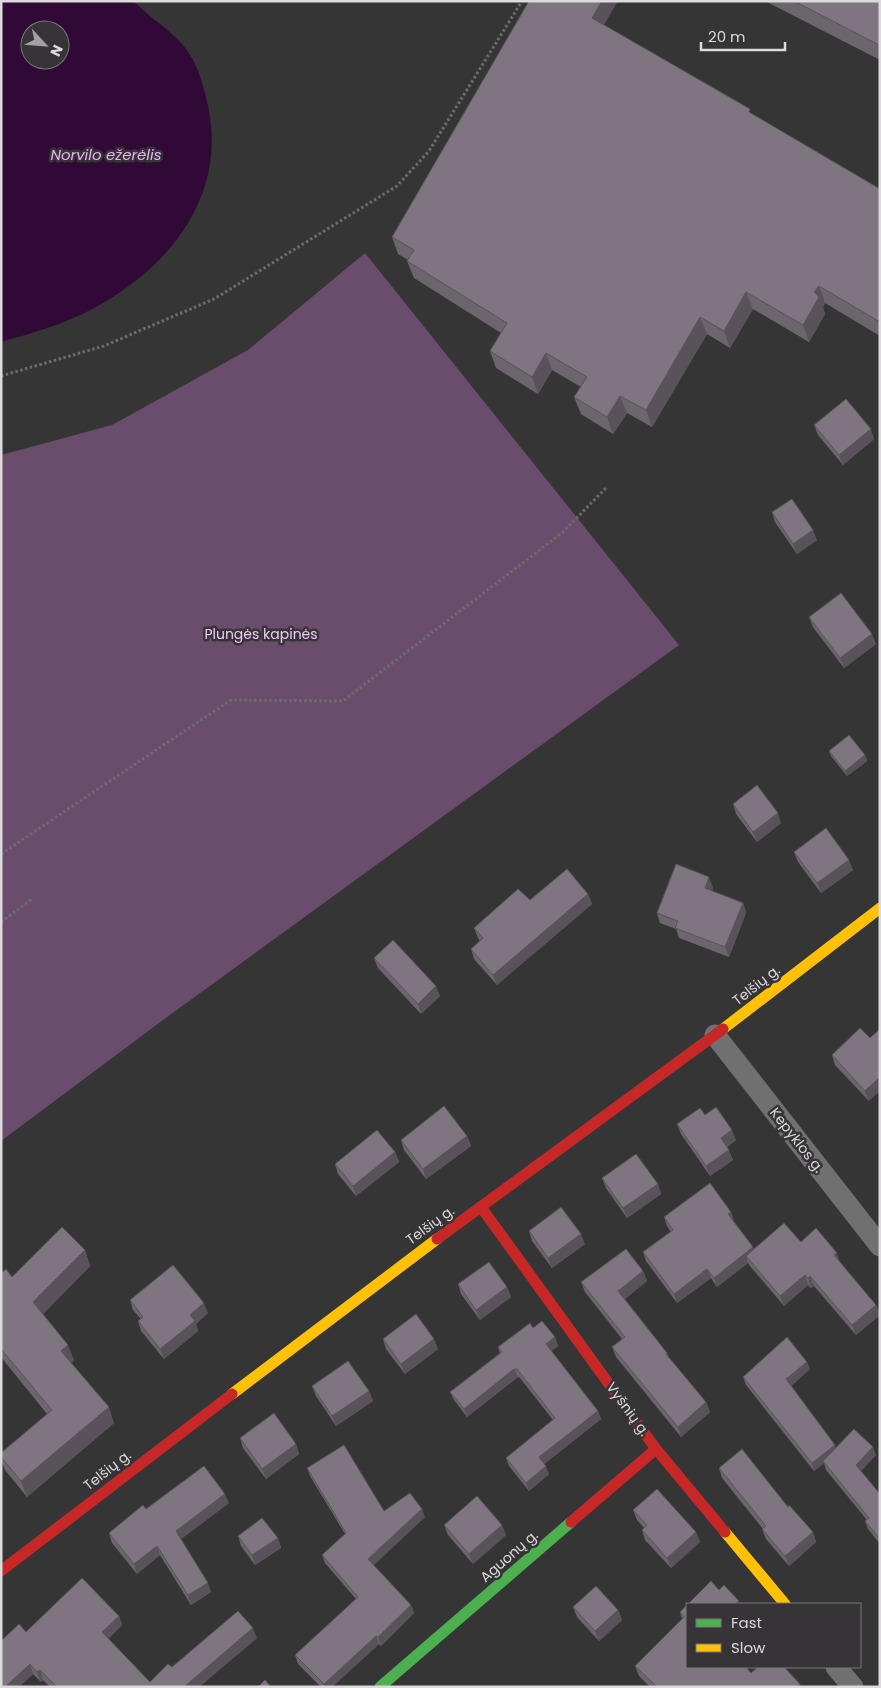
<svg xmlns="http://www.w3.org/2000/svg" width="881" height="1688" viewBox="0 0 881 1688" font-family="Poppins,sans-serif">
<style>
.green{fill:#6a4c6d}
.water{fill:#310936;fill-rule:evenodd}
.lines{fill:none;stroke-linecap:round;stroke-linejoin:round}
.path{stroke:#6d6d6d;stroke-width:3;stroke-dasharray:2.5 2.5;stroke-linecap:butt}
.street{stroke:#707070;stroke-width:21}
.fast{stroke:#4caf50;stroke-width:11}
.slow{stroke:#ffc107;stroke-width:11}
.jam{stroke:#c62828;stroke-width:11}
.wall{fill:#6d656e}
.shaded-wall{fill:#59525a}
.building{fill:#7f7580;stroke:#59525a}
.labels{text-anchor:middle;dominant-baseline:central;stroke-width:5;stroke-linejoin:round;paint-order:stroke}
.park-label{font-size:14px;fill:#f1c8f6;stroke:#363436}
.street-label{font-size:14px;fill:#dcdadc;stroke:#363436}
.water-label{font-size:15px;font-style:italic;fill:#f0adf8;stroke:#363436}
</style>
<rect width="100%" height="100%" fill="#353535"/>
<polygon class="green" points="365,253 679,645 163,1020 1,1141 1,455 112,425 248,350"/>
<path class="water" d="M1 1C38 1 75 1 111 1 117 1 129 0 134 2 139 6 145 12 151 17 189 45 198 60 208 106 227 196 170 267 94 308 65 324 32 333 1 342ZM30 30H60V60H30Z"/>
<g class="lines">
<g class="path">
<polyline points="1,376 104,346 214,299 397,186 429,151 522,1"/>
<polyline points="1,854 231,700 343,701 563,532 606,488"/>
<polyline points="1,922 32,899"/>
</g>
<g class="street">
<polyline points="715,1035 880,1246"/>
<polyline points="836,1667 853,1687"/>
</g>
<polyline class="fast" points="380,1687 571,1522"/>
<g class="slow">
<polyline points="723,1029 880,908"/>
<polyline points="232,1394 437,1239"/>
<polyline points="725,1532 785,1604"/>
</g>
<g class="jam">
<polyline points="481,1207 656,1449 725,1532"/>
<polyline points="437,1239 723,1029"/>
<polyline points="571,1522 656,1449"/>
<polyline points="1,1571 232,1394"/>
</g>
</g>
<g class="wall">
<polygon points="765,1 880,1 880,60"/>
<polygon points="604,25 752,114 880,189 880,336 825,303 823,307 825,314 809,342 753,309 730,348 707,334 652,427 627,413 613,434 581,414 574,397 581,387 552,370 538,394 496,368 490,351 501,333 414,278 407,261 408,260 398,254 392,237"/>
<polygon points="814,425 874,439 843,465 818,435"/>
<polygon points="772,512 817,540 797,554 775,522"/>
<polygon points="809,617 876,644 844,668 813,627"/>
<polygon points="829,751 865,755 867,761 847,776 831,756"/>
<polygon points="733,804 781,823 757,842 736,814"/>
<polygon points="794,852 853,870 821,893 798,862"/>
<polygon points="713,887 712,891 743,903 746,913 729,957 679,938 676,929 660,923 657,913"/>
<polygon points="588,894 592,904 497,985 474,959 471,949 480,941 478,938 474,928 530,900"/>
<polygon points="374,958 440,996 421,1014 378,968"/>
<polygon points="860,1028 869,1101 835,1065 832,1055"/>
<polygon points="705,1115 736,1140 727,1147 733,1160 710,1176 681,1134 677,1124"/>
<polygon points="467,1136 471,1146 426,1179 404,1150 401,1140"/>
<polygon points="395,1152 399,1162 356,1196 338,1174 335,1164"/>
<polygon points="602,1178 658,1184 661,1194 627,1218 606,1188"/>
<polygon points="731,1212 734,1222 754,1249 801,1242 840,1262 876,1305 880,1315 856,1335 814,1286 811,1288 808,1285 784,1306 750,1266 748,1263 717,1287 711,1278 677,1303 646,1261 643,1252 671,1232 667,1226 664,1217"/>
<polygon points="529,1231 585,1244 552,1268 532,1241"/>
<polygon points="85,1250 90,1266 43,1314 74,1360 71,1363 114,1423 27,1497 5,1470 1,1460 1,1453 47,1414 1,1357 1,1273 12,1277"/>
<polygon points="643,1271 647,1281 625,1299 667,1353 669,1358 706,1402 710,1412 681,1437 616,1357 612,1347 622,1339 585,1292 581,1282"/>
<polygon points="458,1284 507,1287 511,1297 480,1320 461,1294"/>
<polygon points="130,1300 208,1313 196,1324 198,1331 164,1359 141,1331 138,1321 141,1319 133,1310"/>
<polygon points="533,1328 555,1337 558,1346 551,1351 598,1411 601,1419 544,1464 549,1474 529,1491 509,1466 506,1458 553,1420 520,1378 518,1377 467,1417 454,1400 450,1392 500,1353 498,1347"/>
<polygon points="383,1339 438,1349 405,1374 386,1349"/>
<polygon points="810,1369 791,1386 836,1448 876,1455 861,1471 880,1494 880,1544 868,1529 865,1521 867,1520 826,1470 824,1463 814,1471 746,1385 743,1377"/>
<polygon points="312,1386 369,1391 373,1401 336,1426 316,1396"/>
<polygon points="240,1438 296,1444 299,1454 266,1479 243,1448"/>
<polygon points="307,1468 384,1511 425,1517 373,1565 411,1605 414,1613 381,1646 379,1644 332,1687 321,1687 298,1664 295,1655 356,1599 325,1563 322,1555 345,1534 310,1476"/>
<polygon points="719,1468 813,1532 816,1542 789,1566 766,1539 762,1529 763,1529 722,1478"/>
<polygon points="229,1503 181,1539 211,1592 191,1605 160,1555 137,1574 112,1543 109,1533 146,1509"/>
<polygon points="633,1510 696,1532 700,1542 671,1568 645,1540 642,1530 644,1528 637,1520"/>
<polygon points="444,1525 506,1535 473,1564 448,1535"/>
<polygon points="238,1536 278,1538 281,1548 255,1565 241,1546"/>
<polygon points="573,1607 618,1610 622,1620 599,1641 577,1617"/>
<polygon points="680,1612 751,1673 800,1684 801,1687 650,1687 639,1676 635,1666 682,1619"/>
<polygon points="119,1616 122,1625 108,1639 150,1682 172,1667 257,1638 199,1687 50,1687 43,1680 41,1682 33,1674 19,1687 1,1687 26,1632"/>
</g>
<g class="shaded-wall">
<polygon points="602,1 618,1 598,35 592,18"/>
<polygon points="819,286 825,303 823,307 825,314 809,342 803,325 814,292"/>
<polygon points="746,292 753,309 730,348 724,331"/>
<polygon points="700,317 707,334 652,427 646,410"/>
<polygon points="546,353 552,370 538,394 532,377"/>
<polygon points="620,396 627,413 613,434 607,417"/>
<polygon points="871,429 874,439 843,465 839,455"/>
<polygon points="813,530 817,540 797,554 793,544"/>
<polygon points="872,634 876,644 844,668 840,658"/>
<polygon points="865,755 867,761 847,776 845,771"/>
<polygon points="778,813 781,823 757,842 753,832"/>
<polygon points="849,860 853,870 821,893 817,883"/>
<polygon points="709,877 713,887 709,898 705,888"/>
<polygon points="588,894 592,904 497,985 493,975"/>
<polygon points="743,903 746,913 729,957 725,947"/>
<polygon points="436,986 440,996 421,1014 418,1004"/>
<polygon points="880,1077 880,1091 869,1101 865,1091"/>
<polygon points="732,1130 736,1140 724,1148 721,1138"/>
<polygon points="467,1136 471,1146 426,1179 423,1169"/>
<polygon points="729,1150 733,1160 710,1176 706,1166"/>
<polygon points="395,1152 399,1162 356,1196 353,1186"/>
<polygon points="658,1184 661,1194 627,1218 623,1208"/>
<polygon points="731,1212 734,1221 732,1223 728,1214"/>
<polygon points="581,1234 585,1244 552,1268 548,1258"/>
<polygon points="753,1247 757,1257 746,1256 748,1263 717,1287 714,1278"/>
<polygon points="85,1250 90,1266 39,1318 33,1302"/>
<polygon points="837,1253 840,1263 834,1255"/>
<polygon points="707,1269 711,1278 677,1303 674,1294"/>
<polygon points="643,1271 647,1281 622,1301 618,1291"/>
<polygon points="805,1275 808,1285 784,1306 780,1296"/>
<polygon points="810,1276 814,1286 811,1288 808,1278"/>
<polygon points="507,1287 511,1297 480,1320 476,1310"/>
<polygon points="204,1303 208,1313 196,1324 198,1331 164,1359 160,1349 190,1315"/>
<polygon points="876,1305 880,1315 856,1335 852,1325"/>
<polygon points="555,1337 558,1346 549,1353 546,1344"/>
<polygon points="434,1339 438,1349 405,1374 401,1364"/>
<polygon points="68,1345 74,1360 66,1367 61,1351"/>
<polygon points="807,1362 810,1369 789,1387 786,1379"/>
<polygon points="514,1369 518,1377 467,1417 464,1409"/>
<polygon points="369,1391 373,1401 336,1426 332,1416"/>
<polygon points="706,1402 710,1412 681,1437 678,1427"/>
<polygon points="109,1407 114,1423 27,1497 21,1481"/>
<polygon points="598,1411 601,1419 542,1466 539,1457"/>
<polygon points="296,1444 299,1454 266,1479 262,1469"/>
<polygon points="835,1445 838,1453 823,1461 824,1463 814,1471 812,1463"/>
<polygon points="873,1447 876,1455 859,1473 856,1465"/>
<polygon points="546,1466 549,1474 529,1491 526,1483"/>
<polygon points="225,1494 229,1503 179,1540 176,1531"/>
<polygon points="422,1509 425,1517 371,1568 368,1559"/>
<polygon points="502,1525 506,1535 473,1564 469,1554"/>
<polygon points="696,1532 700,1542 671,1568 667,1558"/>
<polygon points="813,1532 816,1542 789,1566 785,1556"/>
<polygon points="278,1538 281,1548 255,1565 252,1555"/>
<polygon points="157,1546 160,1555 137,1574 134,1564"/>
<polygon points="208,1583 211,1592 191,1605 188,1595"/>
<polygon points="411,1605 414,1613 381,1646 378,1637"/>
<polygon points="618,1610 622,1620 599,1641 595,1631"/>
<polygon points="119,1616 122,1625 105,1642 102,1632"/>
<polygon points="253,1628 257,1638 199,1687 184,1687"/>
<polygon points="376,1636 379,1644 332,1687 325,1687 324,1684"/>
<polygon points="30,1664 33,1674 19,1687 5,1687"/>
<polygon points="40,1670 43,1680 41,1682 37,1672"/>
</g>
<g class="building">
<polygon points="529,1 602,1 592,18 750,109 749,112 880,189 880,322 819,286 814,292 819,297 803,325 746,292 724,331 700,317 646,410 620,396 607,417 574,397 587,377 546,353 532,377 490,351 507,323 407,261 414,250 392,237"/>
<polygon points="794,1 880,1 880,43 879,45"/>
<polygon points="846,399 871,429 839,455 814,425"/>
<polygon points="792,499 813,530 793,544 772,512"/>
<polygon points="841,593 872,634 840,658 809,617"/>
<polygon points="849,735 865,755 845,771 829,751"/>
<polygon points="757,785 778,813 753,832 733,804"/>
<polygon points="826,828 849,860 817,883 794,852"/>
<polygon points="676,864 709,877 705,888 743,903 725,947 675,928 678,921 657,913"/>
<polygon points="567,869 588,894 493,975 471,949 483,938 474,928 518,889 530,900"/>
<polygon points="393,940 436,986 418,1004 374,958"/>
<polygon points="860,1028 870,1038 880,1029 880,1077 865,1091 832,1055"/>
<polygon points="444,1106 467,1136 423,1169 401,1140"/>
<polygon points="716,1107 732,1130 721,1138 729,1150 706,1166 677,1124 700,1108 705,1115"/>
<polygon points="377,1130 395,1152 353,1186 335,1164"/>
<polygon points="636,1154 658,1184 623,1208 602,1178"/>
<polygon points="710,1183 731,1212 728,1214 753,1247 714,1278 707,1269 674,1294 643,1252 673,1230 664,1217"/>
<polygon points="561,1207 581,1234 548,1258 529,1231"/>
<polygon points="784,1223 801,1242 816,1228 837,1253 834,1255 876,1305 852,1325 810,1276 808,1278 805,1275 780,1296 746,1256"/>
<polygon points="62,1227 85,1250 33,1302 68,1345 61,1351 109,1407 21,1481 1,1457 1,1453 52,1410 1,1349 1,1273 6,1269 12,1277"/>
<polygon points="626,1249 643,1271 618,1291 667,1353 666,1354 706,1402 678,1427 612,1347 625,1337 581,1282"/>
<polygon points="489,1262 507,1287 476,1310 458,1284"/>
<polygon points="173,1265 204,1303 190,1315 195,1321 160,1349 138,1321 143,1317 130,1300"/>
<polygon points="416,1314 434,1339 401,1364 383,1339"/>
<polygon points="542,1321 555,1337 546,1344 598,1411 539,1457 546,1466 526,1483 506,1458 555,1418 517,1369 514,1369 464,1409 450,1392 502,1352 498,1347 530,1323 533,1328"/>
<polygon points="787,1337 807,1362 786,1379 835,1445 812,1463 743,1377"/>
<polygon points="348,1361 369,1391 332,1416 312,1386"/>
<polygon points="274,1413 296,1444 262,1469 240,1438"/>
<polygon points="854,1429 873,1447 856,1465 880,1494 880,1539 865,1521 869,1518 823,1461"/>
<polygon points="344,1445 384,1511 410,1493 422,1509 368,1559 411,1605 378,1637 376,1636 324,1684 295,1655 358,1597 322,1555 346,1533 307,1468"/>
<polygon points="742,1449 788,1507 789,1505 813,1532 785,1556 762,1529 766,1526 719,1468"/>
<polygon points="204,1466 225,1494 176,1531 208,1583 188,1595 157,1546 134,1564 109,1533 143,1505 146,1509"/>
<polygon points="657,1489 696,1532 667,1558 642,1530 647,1525 633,1510"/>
<polygon points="477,1496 502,1525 469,1554 444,1525"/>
<polygon points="262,1518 278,1538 252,1555 238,1536"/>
<polygon points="82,1578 119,1616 102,1632 150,1682 168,1664 172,1667 238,1611 253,1628 184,1687 57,1687 40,1670 37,1672 30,1664 5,1687 1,1687 1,1641 19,1624 26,1632"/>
<polygon points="711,1581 719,1590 724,1585 739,1601 735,1604 688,1604"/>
<polygon points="596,1586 618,1610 595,1631 573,1607"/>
<polygon points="687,1605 687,1667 746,1667 751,1673 758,1667 784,1667 800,1684 797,1687 657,1687 635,1666 684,1617 680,1612"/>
<polygon points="265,1680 271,1687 258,1687"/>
</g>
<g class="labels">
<g class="park-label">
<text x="261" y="634">Plungės kapinės</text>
</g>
<g class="street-label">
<text transform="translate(756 985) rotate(-38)">Telšių g.</text>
<text transform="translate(797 1140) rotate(52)">Kepyklos g.</text>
<text transform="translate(430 1225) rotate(-36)">Telšių g.</text>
<text transform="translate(628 1409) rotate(54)">Vyšnių g.</text>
<text transform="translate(107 1470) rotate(-38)">Telšių g.</text>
<text transform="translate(509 1556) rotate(-41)">Aguonų g.</text>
</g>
<g class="water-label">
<text x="106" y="154">Norvilo ežerėlis</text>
</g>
</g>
<rect width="881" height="1688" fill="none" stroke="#dcdadc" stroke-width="5"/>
<rect x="686" y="1603" width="175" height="65" fill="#363436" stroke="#787678"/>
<rect x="696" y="1619" width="25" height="8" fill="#4caf50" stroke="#787678"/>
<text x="731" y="1628" font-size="15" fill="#dcdadc">Fast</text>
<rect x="696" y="1644" width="25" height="8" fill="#ffc107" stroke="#787678"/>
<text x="731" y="1653" font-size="15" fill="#dcdadc">Slow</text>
<g transform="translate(45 45) rotate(116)"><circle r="24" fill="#363436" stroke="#787678"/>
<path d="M0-4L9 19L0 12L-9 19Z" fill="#a2a0a2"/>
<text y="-8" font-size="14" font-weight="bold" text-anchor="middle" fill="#dcdadc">N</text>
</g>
<path d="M701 42v8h84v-8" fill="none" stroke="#dcdadc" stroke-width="2.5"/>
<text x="708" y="42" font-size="15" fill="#dcdadc" stroke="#363436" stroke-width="4" paint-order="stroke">20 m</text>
</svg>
